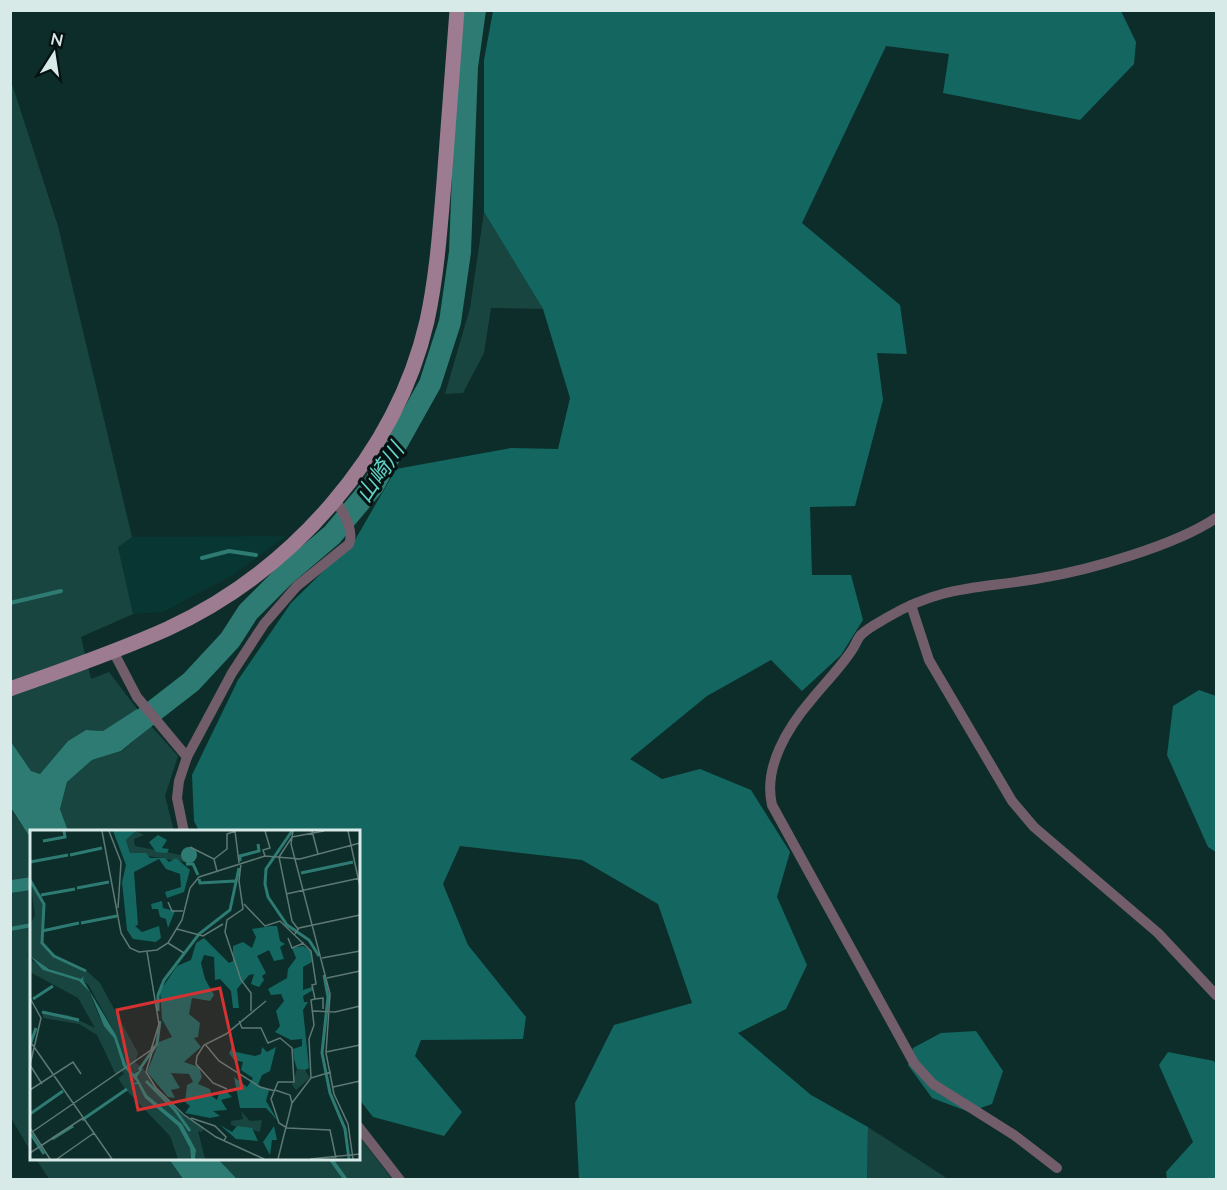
<svg xmlns="http://www.w3.org/2000/svg" width="1227" height="1190" viewBox="0 0 1227 1190" font-family="Lato,'Noto Sans JP',sans-serif">
<style>
.built{fill:#083733}
.green{fill:#194541}
.forest{fill:#136760}
.water{fill:#2d7b73}
.lines{fill:none;stroke-linecap:round;stroke-linejoin:round}
.stream{stroke:#2d7b73;stroke-width:4}
.river{stroke:#2d7b73;stroke-width:22}
.street{stroke:#725d6a;stroke-width:10}
.secondary{stroke:#9d7b90;stroke-width:15}
.labels{text-anchor:middle;dominant-baseline:central;stroke-width:6;stroke-linejoin:round;paint-order:stroke}
.water-label{font-size:22px;font-style:italic;fill:#61d4c8;stroke:#061211}
.inset-river{fill:none;stroke:#2d7b73;stroke-width:3}
.inset-road{fill:none;stroke:#5e7975;stroke-width:1.5}
.view{fill:#d63232;fill-opacity:0.15;stroke:#d63232;stroke-width:3}
.inset-edge{fill:none;stroke:#d8eae8;stroke-width:3}
</style>
<rect width="100%" height="100%" fill="#0c2d29"/>
<polygon class="built" points="286,536 233,575 163,612 133,614 118,546 132,537"/>
<g class="green">
<polygon points="10,78 58,226 132,537 118,547 133,614 81,637 91,679 109,672 137,709 103,731 86,730 68,741 40,774 31,771 10,742"/>
<polygon points="484,212 543,309 491,308 484,353 463,393 445,394 470,308"/>
<polygon points="151,726 178,756 165,796 174,831 68,831 60,809 67,782 92,760 122,751"/>
<polygon points="10,808 31,839 31,877 11,880"/>
<polygon points="31,890 31,1152 11,1118 11,893"/>
<polygon points="868,1127 948,1179 867,1179"/>
<polygon points="359,1136 392,1179 237,1179 218,1159 358,1158"/>
<polygon points="36,1159 169,1159 183,1179 49,1179"/>
</g>
<g class="forest">
<polygon points="493,11 1121,11 1136,42 1134,64 1080,120 943,93 949,54 886,46 802,223 900,305 907,354 877,353 883,400 855,506 810,507 812,575 851,575 863,620 841,655 802,691 771,660 707,696 630,759 662,779 700,769 751,790 790,852 777,897 807,965 786,1009 738,1033 811,1095 868,1127 867,1179 579,1179 575,1103 614,1025 692,1003 658,904 582,860 460,846 443,884 468,945 526,1017 523,1039 421,1040 415,1056 462,1112 444,1136 373,1117 359,1099 358,832 199,831 194,821 192,775 238,680 291,603 355,540 396,469 511,448 558,449 570,398 543,309 484,212 484,60"/>
<polygon points="1199,690 1216,696 1216,852 1208,847 1167,755 1173,706"/>
<polygon points="976,1031 1003,1071 992,1104 969,1112 932,1098 908,1065 913,1048 941,1033"/>
<polygon points="1168,1052 1214,1061 1216,1066 1216,1179 1167,1179 1166,1172 1193,1142 1159,1065"/>
</g>
<g class="water">
<polygon points="137,709 151,726 121,751 92,760 67,782 60,809 68,831 32,832 31,839 11,808 11,742 31,771 40,774 68,741 86,730 103,731"/>
<polygon points="31,877 31,890 11,893 11,880"/>
<polygon points="169,1159 218,1159 237,1179 183,1179"/>
</g>
<g class="lines">
<g class="stream">
<polyline points="202,558 229,551 256,555"/>
<polyline points="10,603 61,591"/>
<polyline points="10,929 32,925"/>
<polyline points="330,1158 346,1180"/>
</g>
<polyline class="river" points="120,737 191,682 230,640 248,612 286,574 332,535 373,486 430,384 450,322 460,252 467,67 475,10"/>
<g class="street">
<polyline points="911,605 929,660 1012,801 1034,827 1158,933 1216,995"/>
<polyline points="113,651 137,697 187,757"/>
<path d="M184 832 177 798 179 781 187 757 232 673 264 624 297 586 349 544C355 530 342 511 335 499"/>
<polyline points="358,1126 400,1180"/>
<path d="M1057 1168 1014 1135 933 1084 914 1063 772 805C763 767 788 727 812 699 825 683 841 667 852 650 856 645 857 638 862 634 869 627 880 622 888 617 944 584 982 589 1041 578 1090 570 1176 545 1216 518"/>
</g>
<path class="secondary" d="M10 689C63 670 116 652 167 629 291 572 396 455 427 321 437 275 440 229 444 182 448 125 453 68 457 10"/>
</g>
<g class="labels">
<g class="water-label">
<text transform="translate(379 472) rotate(-56)">山崎川</text>
</g>
</g>
<g transform="translate(30 830)">
<rect width="330" height="330" fill="#0c2d29"/>
<path d="M106 1 114 5 104 9 105 16 151 25 154 32 100 23 96 10ZM0 49 14 74 12 113 24 126 56 140 70 153 108 223 105 232 111 237 104 244 97 237 86 205 58 154 13 136 0 126V95L5 85ZM0 129 17 141 49 151 60 162 69 186 84 208 91 230 107 253 102 256 108 254 116 268 148 296 160 318 161 329H148L140 306 95 259 88 248 94 244 91 240 86 245 67 205 49 194 13 188V184L20 183 38 185 65 198 48 168 0 142ZM113 238 128 261 152 284 174 297 172 302 168 301 175 329H165L166 320 152 294 117 265 107 247ZM267 239 275 240 280 248 266 260 262 255ZM211 281 220 291 232 290 230 302 201 295V291L213 289Z" fill="#194541"/>
<path d="M83 1H106L96 10 100 23H116L120 28H135L139 32 146 28 160 40 154 62 137 68 135 62 151 57 150 44 136 39 129 29 104 42 108 95 105 96 112 102 129 96 131 108 126 112 103 109 97 100 92 52 96 35ZM128 5 137 10 132 18 139 19 137 23 126 22 119 12ZM132 71 133 78 145 81 138 98 136 89 130 87 128 79H122L121 74ZM241 96H247L250 111 255 114 250 117 254 129 244 131 239 120 227 126 236 143 232 146 234 150 229 157 221 154 224 144 219 145 207 159 209 178H203L201 161 190 149 185 150 184 127 174 125 171 133 175 149 184 165 180 171 162 168 159 184 170 193 168 207 164 208 171 217 154 232 169 237 172 247 168 254 180 259 182 266 187 270 189 263 196 261 202 267 191 270 197 280 183 281 190 286 180 288 155 283 160 276 155 272 157 255 163 252 159 244 141 243 150 258 141 260 145 268 138 267 117 242 129 212 142 207 132 189 130 161 147 136 161 130 166 113 174 108 199 133 203 131V116L213 112 222 118 226 107 222 99ZM273 116 281 121 282 132 273 137V160L282 157 283 160 273 166 274 172H278L273 180 279 238 275 240 267 239 264 229 263 219 272 216V209L261 210 245 202 250 196 246 181 254 171 251 164 241 165 238 159 257 148 258 139 266 128 262 118ZM202 217 206 222 225 226 231 224 232 217 237 222 246 217 240 241 232 245 228 255 239 260 236 271 248 291 236 278H210L204 247 217 257 223 248 211 240 213 232 204 230 199 223ZM190 295 202 302 207 296 222 298 228 311 206 309ZM244 296 247 310H242L240 325 233 312Z" fill="#136760"/>
<path d="M151 25a8 8 0 1 1 16 0a8 8 0 1 1-16 0ZM0 126 19 139 51 149 54 146 53 150 86 205 97 237 104 244 113 238 107 247 117 265 152 294 166 320 165 329H161L160 318 148 296 115 268 108 254 101 255 107 252 93 236 84 208 74 196 60 162 49 151 13 140Z" fill="#2d7b73"/>
<path class="inset-river" d="M262 1 236 39 235 54 238 67 257 95 279 110 289 126M13 11 35 7 34 1M40 25 72 18M210 31V26L229 21 228 14M0 32 38 25M156 34H163L168 45M271 43 323 32M169 49 170 53 205 51M0 50 14 74 12 113 24 126 56 141M47 58 79 52M11 65 45 59M51 93 87 86M12 101 49 93M294 145 298 167 292 223 300 263 315 299 319 329M3 169 23 156M128 181V165L134 150 169 104 200 80 209 38M12 182 49 190M0 215 6 198M109 240 127 214 130 191M116 251 145 280 160 301M0 284 33 261M52 290 97 259M1 304 14 324M22 309 43 296"/>
<path class="inset-road" d="M72 1 91 103 100 118 109 122 127 120 138 113 152 90 160 58 169 47 235 26 270 29 330 13M79 1 91 32 88 78M205 1 209 33M263 1 261 14 300 164 296 223 304 264 318 294 323 329M282 1 288 24M318 1 330 57M160 17 184 29 187 41M235 26 233 20 240 18 235 1M184 29 197 19V4L205 1M211 33 209 51 213 79 197 90 195 102 211 150 221 163V181M256 64 330 48M138 72 142 81H153M214 74 235 96 250 91 281 121 286 154 282 155 285 169 281 170 284 195 279 209 281 248 262 273M147 99 173 106 193 94M268 99 262 91 249 27 262 7 294 1M265 104 269 98 330 85M258 108 262 118 274 113M138 113 154 123M292 128 330 121M297 148 330 141M0 168 11 188 0 235M285 169 293 168V179M283 181 305 182 330 176M209 191 212 198H231L238 213 250 208 262 218 264 252H248L241 269 249 293 257 298 300 300 306 328M2 214 82 329M175 214 189 231 230 257 245 261M124 216 116 242 126 258 153 284 186 307 234 329M296 222 330 215M0 235 12 254M281 248 301 242M303 257 330 251M197 259 183 253 166 234 167 226 174 215 196 204 236 171M0 260 43 232 51 244M245 260 260 265 262 273 248 329M161 288 185 296 196 307 194 311M0 298 20 329M2 302 121 220 129 194 117 122M0 323 53 288M27 329 64 303M280 329 330 324"/>
<path class="view" d="M190 158 212 258 108 280 87 180Z"/>
<rect width="330" height="330" class="inset-edge"/>
</g>
<rect width="1227" height="1190" fill="none" stroke="#d8eae8" stroke-width="24"/>
<g transform="translate(54 54) rotate(12)" stroke="#061211" stroke-width="4.5" paint-order="stroke">
<path d="M0-4.5L10 22L0 15L-10 22Z" fill="#d8eae8"/>
<text y="-9" font-size="16" font-weight="bold" text-anchor="middle" fill="#d8eae8">N</text>
</g>
</svg>
